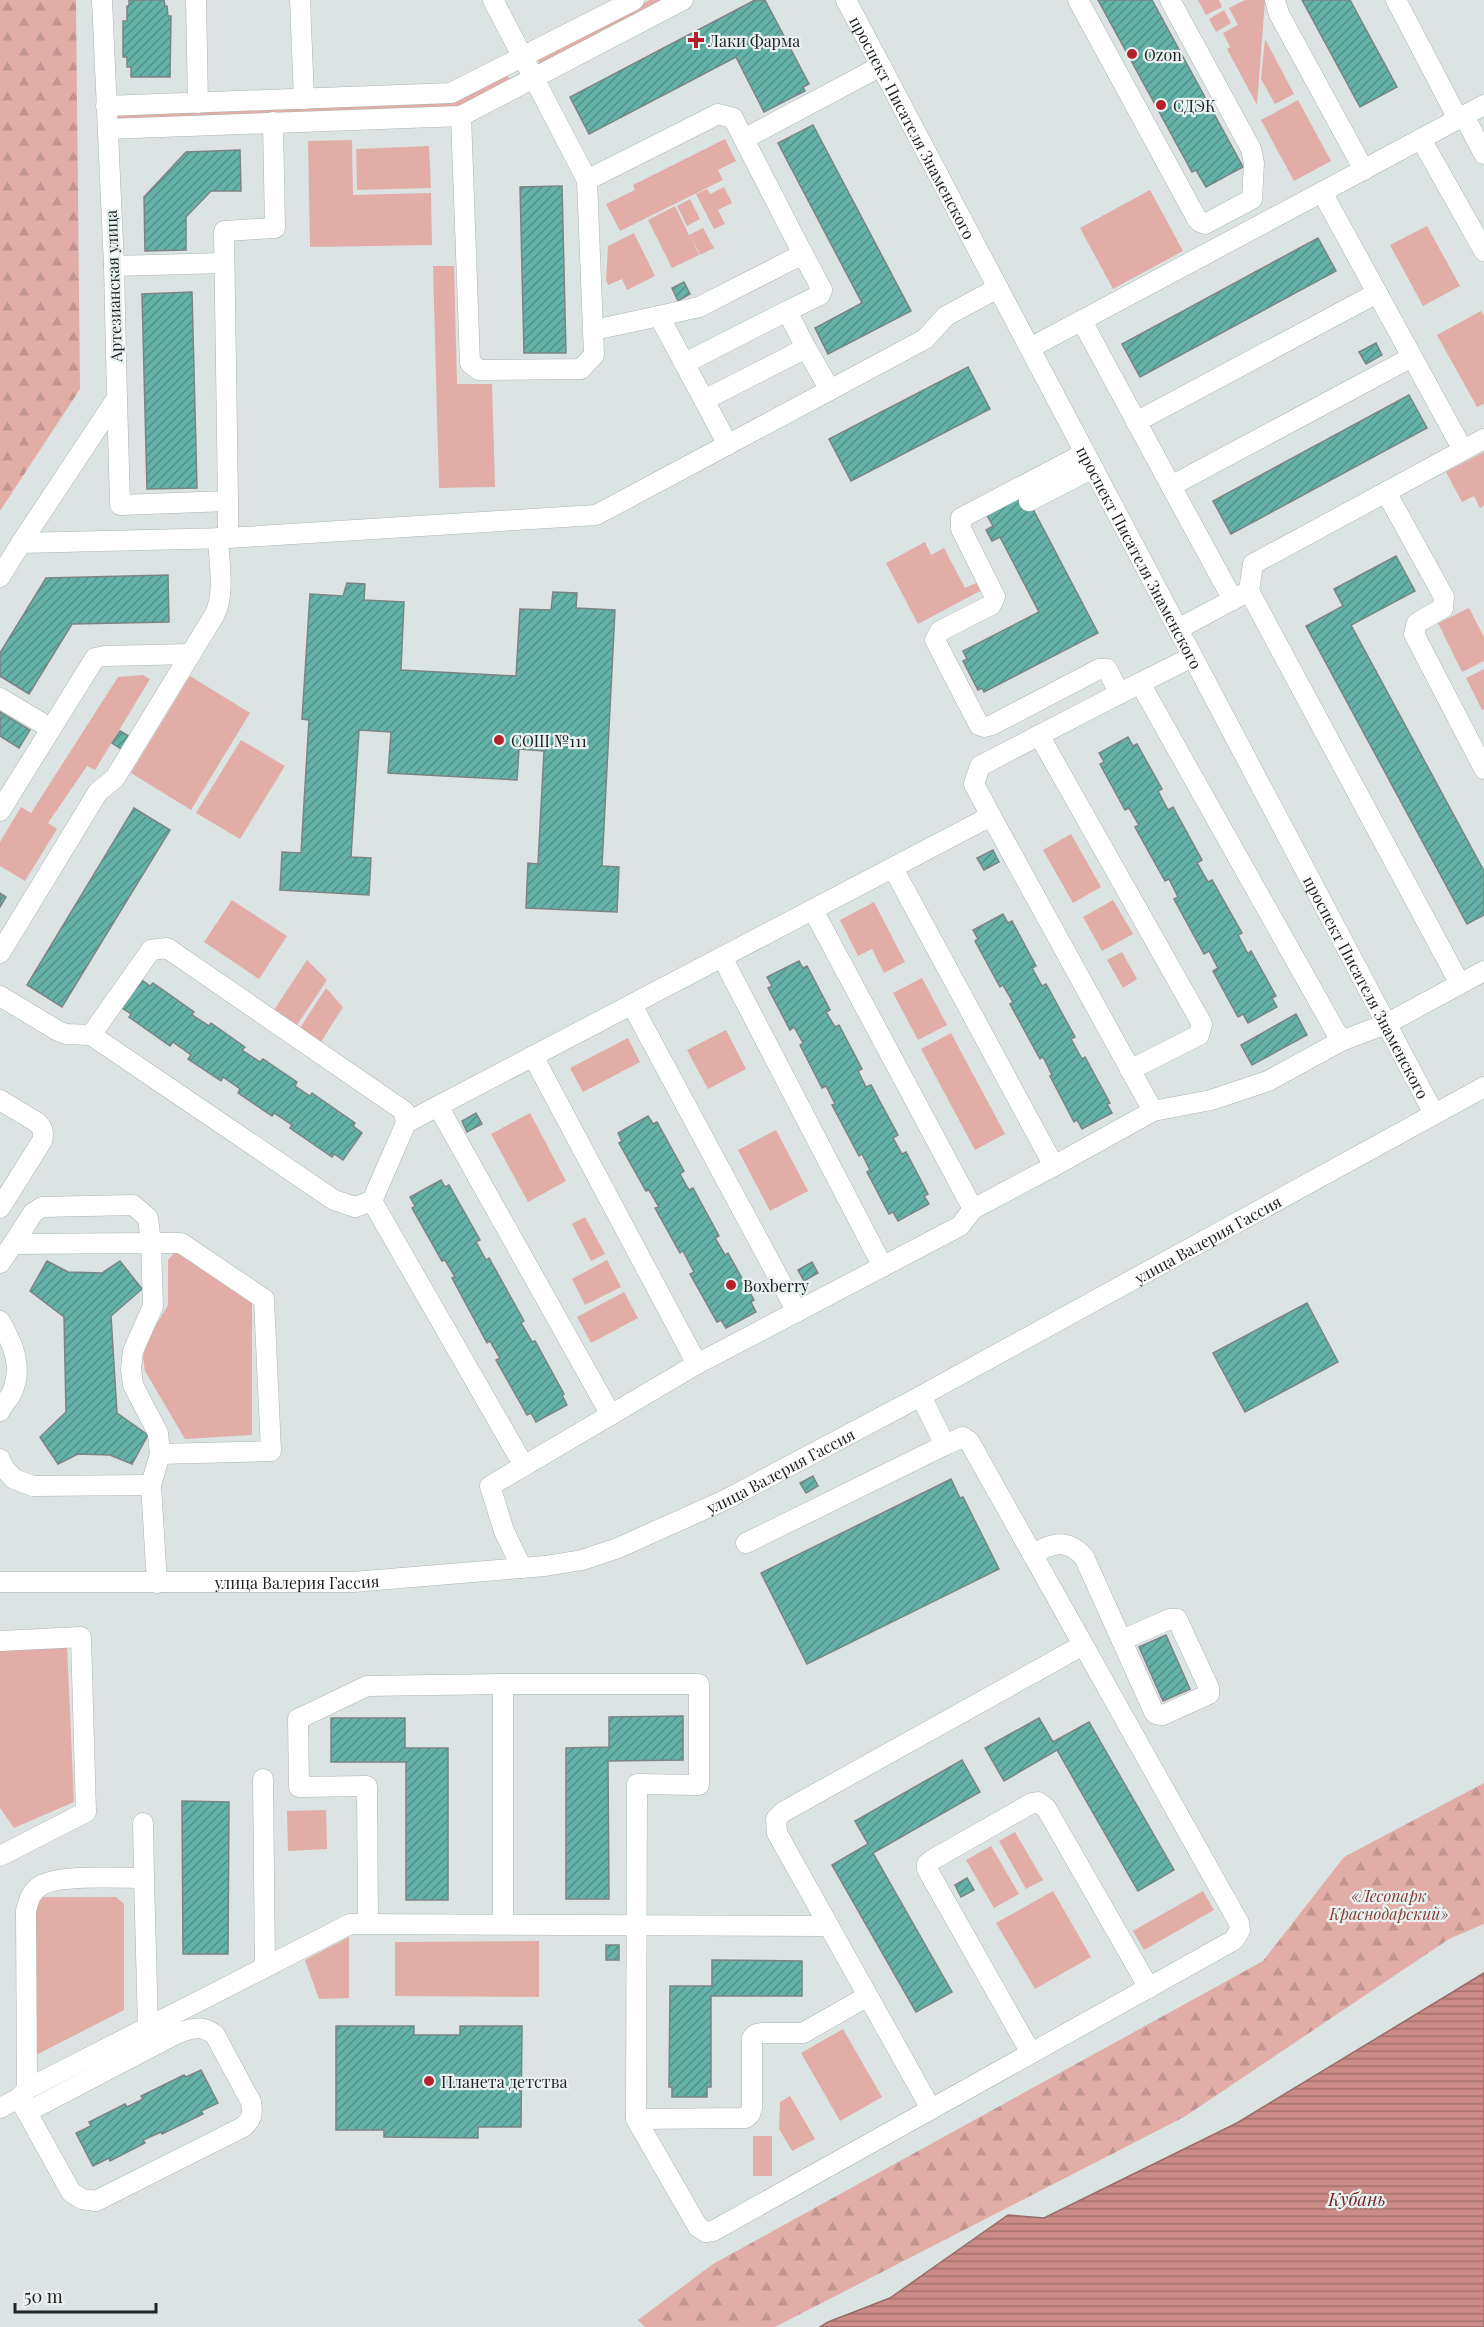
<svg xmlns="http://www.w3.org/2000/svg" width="1484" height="2327" viewBox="0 0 1484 2327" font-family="'Playfair Display',serif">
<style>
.green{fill:#e3ada7}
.forest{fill:url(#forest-firs)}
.water{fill:url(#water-rules);stroke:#986c69;stroke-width:1.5}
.building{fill:url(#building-hatch);stroke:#7c8483;stroke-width:1.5}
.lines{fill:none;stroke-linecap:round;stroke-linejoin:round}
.minor-casing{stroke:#aab4b2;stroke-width:21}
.minor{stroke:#fff;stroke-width:20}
.poi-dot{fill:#b32229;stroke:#e8f2f0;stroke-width:2}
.labels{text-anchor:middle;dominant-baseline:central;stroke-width:4.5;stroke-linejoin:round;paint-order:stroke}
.poi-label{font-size:16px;fill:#212424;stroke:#e8f2f0;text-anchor:start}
.street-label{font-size:16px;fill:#212424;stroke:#e8f2f0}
.park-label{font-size:16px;font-style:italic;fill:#883936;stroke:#e8f2f0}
.water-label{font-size:18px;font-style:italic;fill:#6e2120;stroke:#e8f2f0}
</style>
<defs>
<pattern id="forest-firs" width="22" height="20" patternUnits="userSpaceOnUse" patternTransform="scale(1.5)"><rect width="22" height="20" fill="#e3ada7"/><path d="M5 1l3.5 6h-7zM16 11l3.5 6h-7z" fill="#c29590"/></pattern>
<pattern id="water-rules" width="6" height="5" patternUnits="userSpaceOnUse" patternTransform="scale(1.5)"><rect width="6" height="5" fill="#cb8b86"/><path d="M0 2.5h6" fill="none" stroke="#a4716d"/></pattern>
<pattern id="building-hatch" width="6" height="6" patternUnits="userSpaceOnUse" patternTransform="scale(1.5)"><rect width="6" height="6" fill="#65b3a8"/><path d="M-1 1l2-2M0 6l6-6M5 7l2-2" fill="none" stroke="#539189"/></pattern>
</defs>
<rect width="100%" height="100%" fill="#dbe4e3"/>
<g class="green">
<polygon points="650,0 668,0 541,67 537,58"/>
<polygon points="1198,0 1219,0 1222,7 1206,15"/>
<polygon points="1245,0 1265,0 1257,105 1227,49 1230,47 1223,33 1238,25 1229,8"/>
<polygon points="1224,10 1231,23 1216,32 1209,19"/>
<polygon points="1265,39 1294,94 1275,104 1261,79"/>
<polygon points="507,74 512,84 460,110 117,122 117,112 452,101"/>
<polygon points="1298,100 1331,161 1294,181 1261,120"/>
<polygon points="725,139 736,161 718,170 723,180 620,231 606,204 635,190 633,185"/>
<polygon points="352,140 353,195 431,193 432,245 310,247 308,141"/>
<polygon points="429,146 431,188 357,190 356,149"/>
<polygon points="724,187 732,203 718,210 725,224 714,229 696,194 707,189 710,194"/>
<polygon points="1150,190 1183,251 1113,289 1080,228"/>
<polygon points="690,199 700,219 687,226 677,206"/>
<polygon points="675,206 689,235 703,228 714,248 700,255 690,235 699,255 672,268 648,220"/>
<polygon points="1427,226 1460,286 1423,306 1390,245"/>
<polygon points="634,233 655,276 627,290 622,279 608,285 606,280 608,246"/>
<polygon points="433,266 454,266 457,384 492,384 495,487 439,488"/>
<polygon points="1481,311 1484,316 1484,404 1477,407 1437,335"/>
<polygon points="1484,452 1484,505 1480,508 1474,496 1462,502 1446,472"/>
<polygon points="925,542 931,555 944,548 965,588 978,582 982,590 918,624 886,563"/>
<polygon points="1469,608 1484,637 1484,661 1462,672 1438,623"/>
<polygon points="1484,669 1484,709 1482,710 1466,678"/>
<polygon points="143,675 150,679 95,770 87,766 48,823 57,829 25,881 0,866 0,842 21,807 31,813 118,677"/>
<polygon points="190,676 250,713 191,810 131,773"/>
<polygon points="241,740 285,766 240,839 196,813"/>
<polygon points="1071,834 1101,887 1073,903 1043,850"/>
<polygon points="232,900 287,936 259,979 204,942"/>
<polygon points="1113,900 1133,934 1102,951 1083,917"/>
<polygon points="874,902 905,962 884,973 872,949 858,956 840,920"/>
<polygon points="1122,952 1137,979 1123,988 1107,960"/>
<polygon points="307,960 327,980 295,1028 272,1013"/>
<polygon points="922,978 947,1025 918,1040 893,993"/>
<polygon points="326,988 343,1007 319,1045 298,1031"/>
<polygon points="726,1030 746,1069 708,1089 687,1050"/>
<polygon points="951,1033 1005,1134 975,1150 921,1049"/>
<polygon points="628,1038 640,1062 583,1092 570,1068"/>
<polygon points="530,1113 566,1181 528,1202 491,1134"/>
<polygon points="776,1130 808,1191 770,1211 738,1150"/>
<polygon points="585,1217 605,1254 591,1261 572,1224"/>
<polygon points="175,1252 252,1296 252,1435 185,1439 145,1371 143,1357 147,1340 168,1305 168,1260"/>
<polygon points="607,1260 621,1287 585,1305 572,1279"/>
<polygon points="624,1292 638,1318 591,1343 577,1317"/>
<polygon points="67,1645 74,1802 14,1828 0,1808 0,1646"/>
<polygon points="326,1810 327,1849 288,1851 287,1811"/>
<polygon points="1015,1832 1043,1880 1026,1889 999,1841"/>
<polygon points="991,1846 1019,1894 994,1908 966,1860"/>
<polygon points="1053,1891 1091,1957 1035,1989 996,1923"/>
<polygon points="1203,1891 1214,1910 1144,1950 1133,1931"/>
<polygon points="41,1897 116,1897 124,1904 124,2010 36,2055 35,1902"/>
<polygon points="349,1937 349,1998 319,1999 305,1960"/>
<polygon points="539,1941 539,1997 395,1996 395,1942"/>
<polygon points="843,2029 882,2097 840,2121 801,2053"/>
<polygon points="790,2096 815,2139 792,2151 779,2129 780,2102"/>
<rect x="753" y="2136" width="19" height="40"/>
</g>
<g class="forest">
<polygon points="0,0 76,0 80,389 0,511"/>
<polygon points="1484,1783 1484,1924 1449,1939 1184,2117 775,2327 645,2327 638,2320 713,2264 1263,1961 1344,1857"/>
</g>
<polygon class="water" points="1484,1973 1484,2327 820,2327 828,2322 890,2298 1008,2215 1044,2218 1237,2123"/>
<g class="building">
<polygon points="129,0 164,0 165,6 167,6 168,16 171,16 170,77 131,77 131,67 127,67 127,57 123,57 123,21 127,21 127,6 129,6"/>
<polygon points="755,0 765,0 809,84 803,87 805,91 764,112 736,57 589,134 570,97"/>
<polygon points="1098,0 1152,0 1243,167 1206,187 1196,170 1192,172"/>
<polygon points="1302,0 1350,0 1397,87 1360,107"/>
<polygon points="813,125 911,311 828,354 815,328 862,303 778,143"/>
<polygon points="240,150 241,191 211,191 186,217 186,250 145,251 144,197 186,152"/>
<polygon points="562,186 566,353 524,353 520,187"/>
<polygon points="1318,238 1336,271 1140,377 1122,344"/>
<polygon points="684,282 690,294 678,301 672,288"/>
<polygon points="192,292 197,488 147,489 142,294"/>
<polygon points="1376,343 1382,355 1366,364 1359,352"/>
<polygon points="968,367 990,409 851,481 829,439"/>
<polygon points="1409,395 1427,428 1231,534 1213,501"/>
<polygon points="1024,492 1098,633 984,692 982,688 978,690 963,661 967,659 963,651 1039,612 1000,537 992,541 986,530 993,526 985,512"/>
<polygon points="1396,556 1415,591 1351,625 1484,871 1484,915 1467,924 1306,626 1343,606 1334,589"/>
<polygon points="168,575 169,622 72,624 29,694 0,676 0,653 46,578"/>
<polygon points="347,583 365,584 364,600 404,602 401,670 516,676 520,609 551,610 553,592 577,593 576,608 615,610 602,866 619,867 617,912 526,908 528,863 538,864 544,751 519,749 517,780 388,773 391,732 359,730 351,857 371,858 369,895 280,890 282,852 301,853 309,720 302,719 310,594 343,596"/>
<polygon points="0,712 30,730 19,748 0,736"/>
<polygon points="120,731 132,738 124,751 112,743"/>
<polygon points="1128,737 1133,746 1137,744 1162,789 1158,791 1168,810 1173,807 1202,860 1197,863 1208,882 1212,880 1242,933 1238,935 1248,954 1251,951 1276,996 1272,998 1277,1007 1248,1023 1243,1014 1238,1017 1213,971 1218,968 1209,951 1204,954 1174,899 1178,897 1169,879 1165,881 1135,827 1139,825 1129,808 1125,810 1100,764 1104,762 1099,753"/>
<polygon points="134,808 170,830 62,1007 27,985"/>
<polygon points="993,850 999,862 984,870 977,858"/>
<polygon points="0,893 6,897 0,907"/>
<polygon points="1003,914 1008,923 1012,921 1036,966 1032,968 1042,986 1046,984 1075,1037 1071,1039 1082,1059 1085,1057 1110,1103 1107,1104 1112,1113 1082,1129 1077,1120 1074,1122 1050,1076 1052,1075 1043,1057 1040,1059 1010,1004 1013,1002 1003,985 1000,987 975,941 978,939 973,930"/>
<polygon points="799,961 803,968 807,966 830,1010 826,1012 835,1027 839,1025 862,1069 858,1071 866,1087 871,1085 898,1135 893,1138 902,1154 906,1152 928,1194 924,1196 929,1204 898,1221 893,1212 889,1214 867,1172 870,1170 862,1154 859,1156 832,1105 835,1104 826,1086 822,1088 800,1045 803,1043 794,1027 790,1030 768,988 772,986 767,977"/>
<polygon points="142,980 150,986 153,983 194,1012 192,1015 209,1026 211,1023 245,1047 242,1050 260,1062 263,1059 297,1082 295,1086 310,1096 312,1093 355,1123 353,1126 362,1133 343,1160 334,1154 332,1157 290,1128 292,1125 274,1113 272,1116 238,1093 240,1089 223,1077 221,1081 188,1059 191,1055 173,1042 170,1046 129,1017 131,1014 122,1008"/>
<polygon points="1296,1014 1307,1035 1252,1065 1241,1045"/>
<polygon points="476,1113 482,1124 467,1132 462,1121"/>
<polygon points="648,1116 653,1124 657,1122 684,1171 680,1174 689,1190 693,1188 719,1236 715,1238 725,1255 728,1253 754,1300 751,1302 756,1312 726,1328 721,1320 717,1322 690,1274 694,1272 683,1251 680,1253 655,1208 659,1207 649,1190 646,1191 619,1143 622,1141 618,1133"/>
<polygon points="441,1180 445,1187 449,1185 480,1240 476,1242 486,1260 489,1258 524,1321 521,1323 532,1342 535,1341 564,1394 562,1395 567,1405 536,1422 531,1413 527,1415 496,1360 500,1358 490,1341 487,1343 452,1278 455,1277 445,1260 442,1261 412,1208 415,1206 410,1197"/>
<polygon points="47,1261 68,1272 102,1273 120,1261 142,1289 111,1316 117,1413 148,1435 132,1464 110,1455 78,1454 58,1464 40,1437 66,1412 64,1317 30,1291"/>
<polygon points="812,1262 818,1273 804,1281 798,1270"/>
<polygon points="1307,1303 1338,1362 1245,1412 1213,1353"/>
<polygon points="813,1476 818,1486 806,1493 800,1483"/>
<polygon points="951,1479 960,1498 963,1497 999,1569 807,1664 761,1573"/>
<polygon points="1166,1635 1190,1689 1163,1701 1139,1647"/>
<polygon points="683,1716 683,1760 608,1761 609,1899 566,1899 566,1748 609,1747 609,1717"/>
<polygon points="331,1718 405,1718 405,1748 448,1748 448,1900 406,1900 406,1762 331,1762"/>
<polygon points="1039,1718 1053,1742 1089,1722 1174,1870 1138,1891 1057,1750 1004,1781 985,1748"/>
<polygon points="962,1760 980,1792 873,1853 952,1992 916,2012 832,1865 868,1844 855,1821"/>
<polygon points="182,1801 229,1802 228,1954 183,1954"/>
<polygon points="967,1878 974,1890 961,1897 955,1885"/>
<rect x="606" y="1945" width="13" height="15"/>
<polygon points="712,1960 802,1961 802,1996 711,1996 711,2087 707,2087 707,2097 672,2097 672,2087 669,2087 670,1986 712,1986"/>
<polygon points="336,2026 414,2026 414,2035 460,2035 460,2026 522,2026 521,2127 478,2127 478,2138 384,2137 384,2130 336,2130"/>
<polygon points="201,2070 218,2103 201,2111 203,2114 162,2134 161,2132 143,2140 145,2143 110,2161 109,2158 93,2166 76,2133 91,2126 89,2122 125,2104 127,2107 143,2099 141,2096 184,2075 186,2077"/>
</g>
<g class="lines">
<g class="minor-casing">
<g id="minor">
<polyline points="196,0 198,103"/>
<polyline points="300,0 304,99"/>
<path id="s1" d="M846 0 1434 1114"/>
<polyline points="1078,0 1197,219 1200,222 1205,224 1252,199 1254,163 1251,149 1170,0"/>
<polyline points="1275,0 1279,14 1364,170"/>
<polyline points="1396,0 1458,119"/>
<polyline points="106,106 451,93 634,0"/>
<polyline points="461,116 470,363 479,370 581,369 594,355 587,180 493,0"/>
<polyline points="1464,116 1484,154"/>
<polyline points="108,129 461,116 683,0"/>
<polyline points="744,139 881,66"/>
<polyline points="1421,139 1484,251"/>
<polyline points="587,180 718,114 733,118 803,254 699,307 659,316"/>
<polyline points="803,254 822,290 820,295 787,311 806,348"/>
<polyline points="114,266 224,263"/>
<polyline points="1082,321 1171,486"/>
<polyline points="594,330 659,316 704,400 806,348 830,390 925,339 946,316 998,288"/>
<polyline points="1030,348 1322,192"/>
<polyline points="685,363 787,311"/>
<polyline points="117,398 120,505 228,501 224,231 275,228 273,122"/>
<polyline points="704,400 728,445"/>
<polyline points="1136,422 1377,293"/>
<polyline points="1463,450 1322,192 1484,105"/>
<polyline points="1085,453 961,518 961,529 995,597 991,605 940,631 935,640 979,725 985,727 992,725 1099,669 1107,669 1120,694"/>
<polyline points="1386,492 1444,597 1443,608 1417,623 1414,634 1484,769"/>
<polyline points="228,501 228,538 596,515 830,390"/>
<polyline points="1029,501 1093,468"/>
<polyline points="21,543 117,398 114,266 102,0"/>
<polyline points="0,577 21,543 228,538"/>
<polyline points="1249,591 1460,984 1386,1024 1341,1041"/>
<polyline points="1233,600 1171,486 1412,357"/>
<polyline points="1178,629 1249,591 1253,564 1484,439"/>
<polyline points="1140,683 1192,657"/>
<polyline points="0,698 50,728"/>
<polyline points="1039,735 1202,1024 1199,1035 1130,1070"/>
<polyline points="0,811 95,658 105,656 191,654"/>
<polyline points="893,868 1054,1166 1153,1111 991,816"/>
<polyline points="813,910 973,1209"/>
<path d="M0 953 98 792 115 778 215 614C225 593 219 562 218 538"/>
<polyline points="722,957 883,1267"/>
<polyline points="1460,984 1484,971"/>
<polyline points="0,996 58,1031 66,1034 91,1035"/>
<polyline points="632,1005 797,1312"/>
<polyline points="533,1056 697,1364"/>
<path d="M0 1100 38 1123C43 1129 44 1133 42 1141L0 1208"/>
<polyline points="438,1106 991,816 974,784 980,766 1140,683 1341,1041 1268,1081 1211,1100 1153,1111"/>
<polyline points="406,1123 404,1111 167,948 151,950 91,1035 334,1200 355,1207 372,1201 406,1123 438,1106 611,1415"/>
<polyline points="372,1201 524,1466"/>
<polyline points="13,1244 33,1213 42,1207 133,1205 148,1218 151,1243 181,1243 264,1299 271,1451 160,1454"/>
<polyline points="0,1263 13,1244 151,1243 153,1306 133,1351 131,1369 133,1385 158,1433 160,1454 151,1485 157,1583"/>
<path d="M0 1321C12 1342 23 1365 13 1390 11 1397 4 1403 0 1411"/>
<polyline points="0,1459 4,1468 14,1479 33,1486 151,1485"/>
<polyline points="746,1543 945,1445"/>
<path d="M1032 1554C1052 1544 1066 1537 1084 1557L1154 1712 1156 1714 1163 1715 1209 1694V1688L1177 1619H1170L1122 1640"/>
<polyline points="522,1568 504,1531 490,1486 697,1364 960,1226 973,1209 1054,1166"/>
<path id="s2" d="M0 1582H353L545 1566 582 1560 618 1548 727 1499 921 1396 1484 1087"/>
<polyline points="0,1641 81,1637 86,1812 0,1856"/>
<polyline points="263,1779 265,1967"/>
<polyline points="144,1878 148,2027"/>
<polyline points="368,1924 367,1786 299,1787 298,1719 367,1686 503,1684"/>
<polyline points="503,1924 503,1684 699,1684 699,1785 637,1784 636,2119 698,2227 706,2232 713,2231 1234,1940 1240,1930 1239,1923 969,1441 963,1437 945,1445 921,1396"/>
<polyline points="1031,2053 927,1869 927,1864 932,1860 1032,1803 1038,1802 1046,1808 1149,1988"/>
<path d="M27 2089 26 1911C29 1900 30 1893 40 1886 58 1874 119 1878 144 1878L143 1823"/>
<path d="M19 2098 71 2192 82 2199 96 2201 243 2127C252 2120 253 2113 251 2102L215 2035C202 2025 193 2028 178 2033L27 2112"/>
<polyline points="0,2108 19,2098 27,2089 350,1924 828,1926"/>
<polyline points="931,2109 777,1833 776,1819 783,1812 1083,1645"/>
<polyline points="636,2119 746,2118 750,2114 752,2108 752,2038 756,2034 762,2033 803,2033 868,1996"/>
</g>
</g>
<use href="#minor" class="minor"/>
</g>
<g class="poi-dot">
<path d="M693 31h6v6h6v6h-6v6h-6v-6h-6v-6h6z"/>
<circle cx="1132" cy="54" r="6"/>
<circle cx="1161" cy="105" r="6"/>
<circle cx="499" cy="740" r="6"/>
<circle cx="731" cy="1285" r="6"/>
<circle cx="429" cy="2081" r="6"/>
</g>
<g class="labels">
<g class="poi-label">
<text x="708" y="40">Лаки Фарма</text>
<text x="1144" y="54">Ozon</text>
<text x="1173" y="105">СДЭК</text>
<text x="511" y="740">СОШ №111</text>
<text x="743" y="1285">Boxberry</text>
<text x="441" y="2081">Планета детства</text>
</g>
<g class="street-label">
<text stroke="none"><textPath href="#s1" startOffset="144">проспект Писателя Знаменского</textPath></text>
<text transform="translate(113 286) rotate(-92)">Артезианская улица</text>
<text stroke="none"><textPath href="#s1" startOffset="630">проспект Писателя Знаменского</textPath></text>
<text stroke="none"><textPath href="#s1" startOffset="1116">проспект Писателя Знаменского</textPath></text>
<text stroke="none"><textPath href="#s2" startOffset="1287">улица Валерия Гассия</textPath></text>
<text stroke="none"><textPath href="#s2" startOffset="801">улица Валерия Гассия</textPath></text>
<text stroke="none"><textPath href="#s2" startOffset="297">улица Валерия Гассия</textPath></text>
</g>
<g class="park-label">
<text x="1389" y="1895">«Лесопарк<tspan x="1389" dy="18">Краснодарский»</tspan></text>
</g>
<g class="water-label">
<text x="1357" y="2199">Кубань</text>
</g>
</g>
<path d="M15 2303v9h141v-9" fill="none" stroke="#212424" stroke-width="3"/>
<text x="24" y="2303" font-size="18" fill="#212424" stroke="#e8f2f0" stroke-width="4.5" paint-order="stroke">50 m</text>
</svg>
